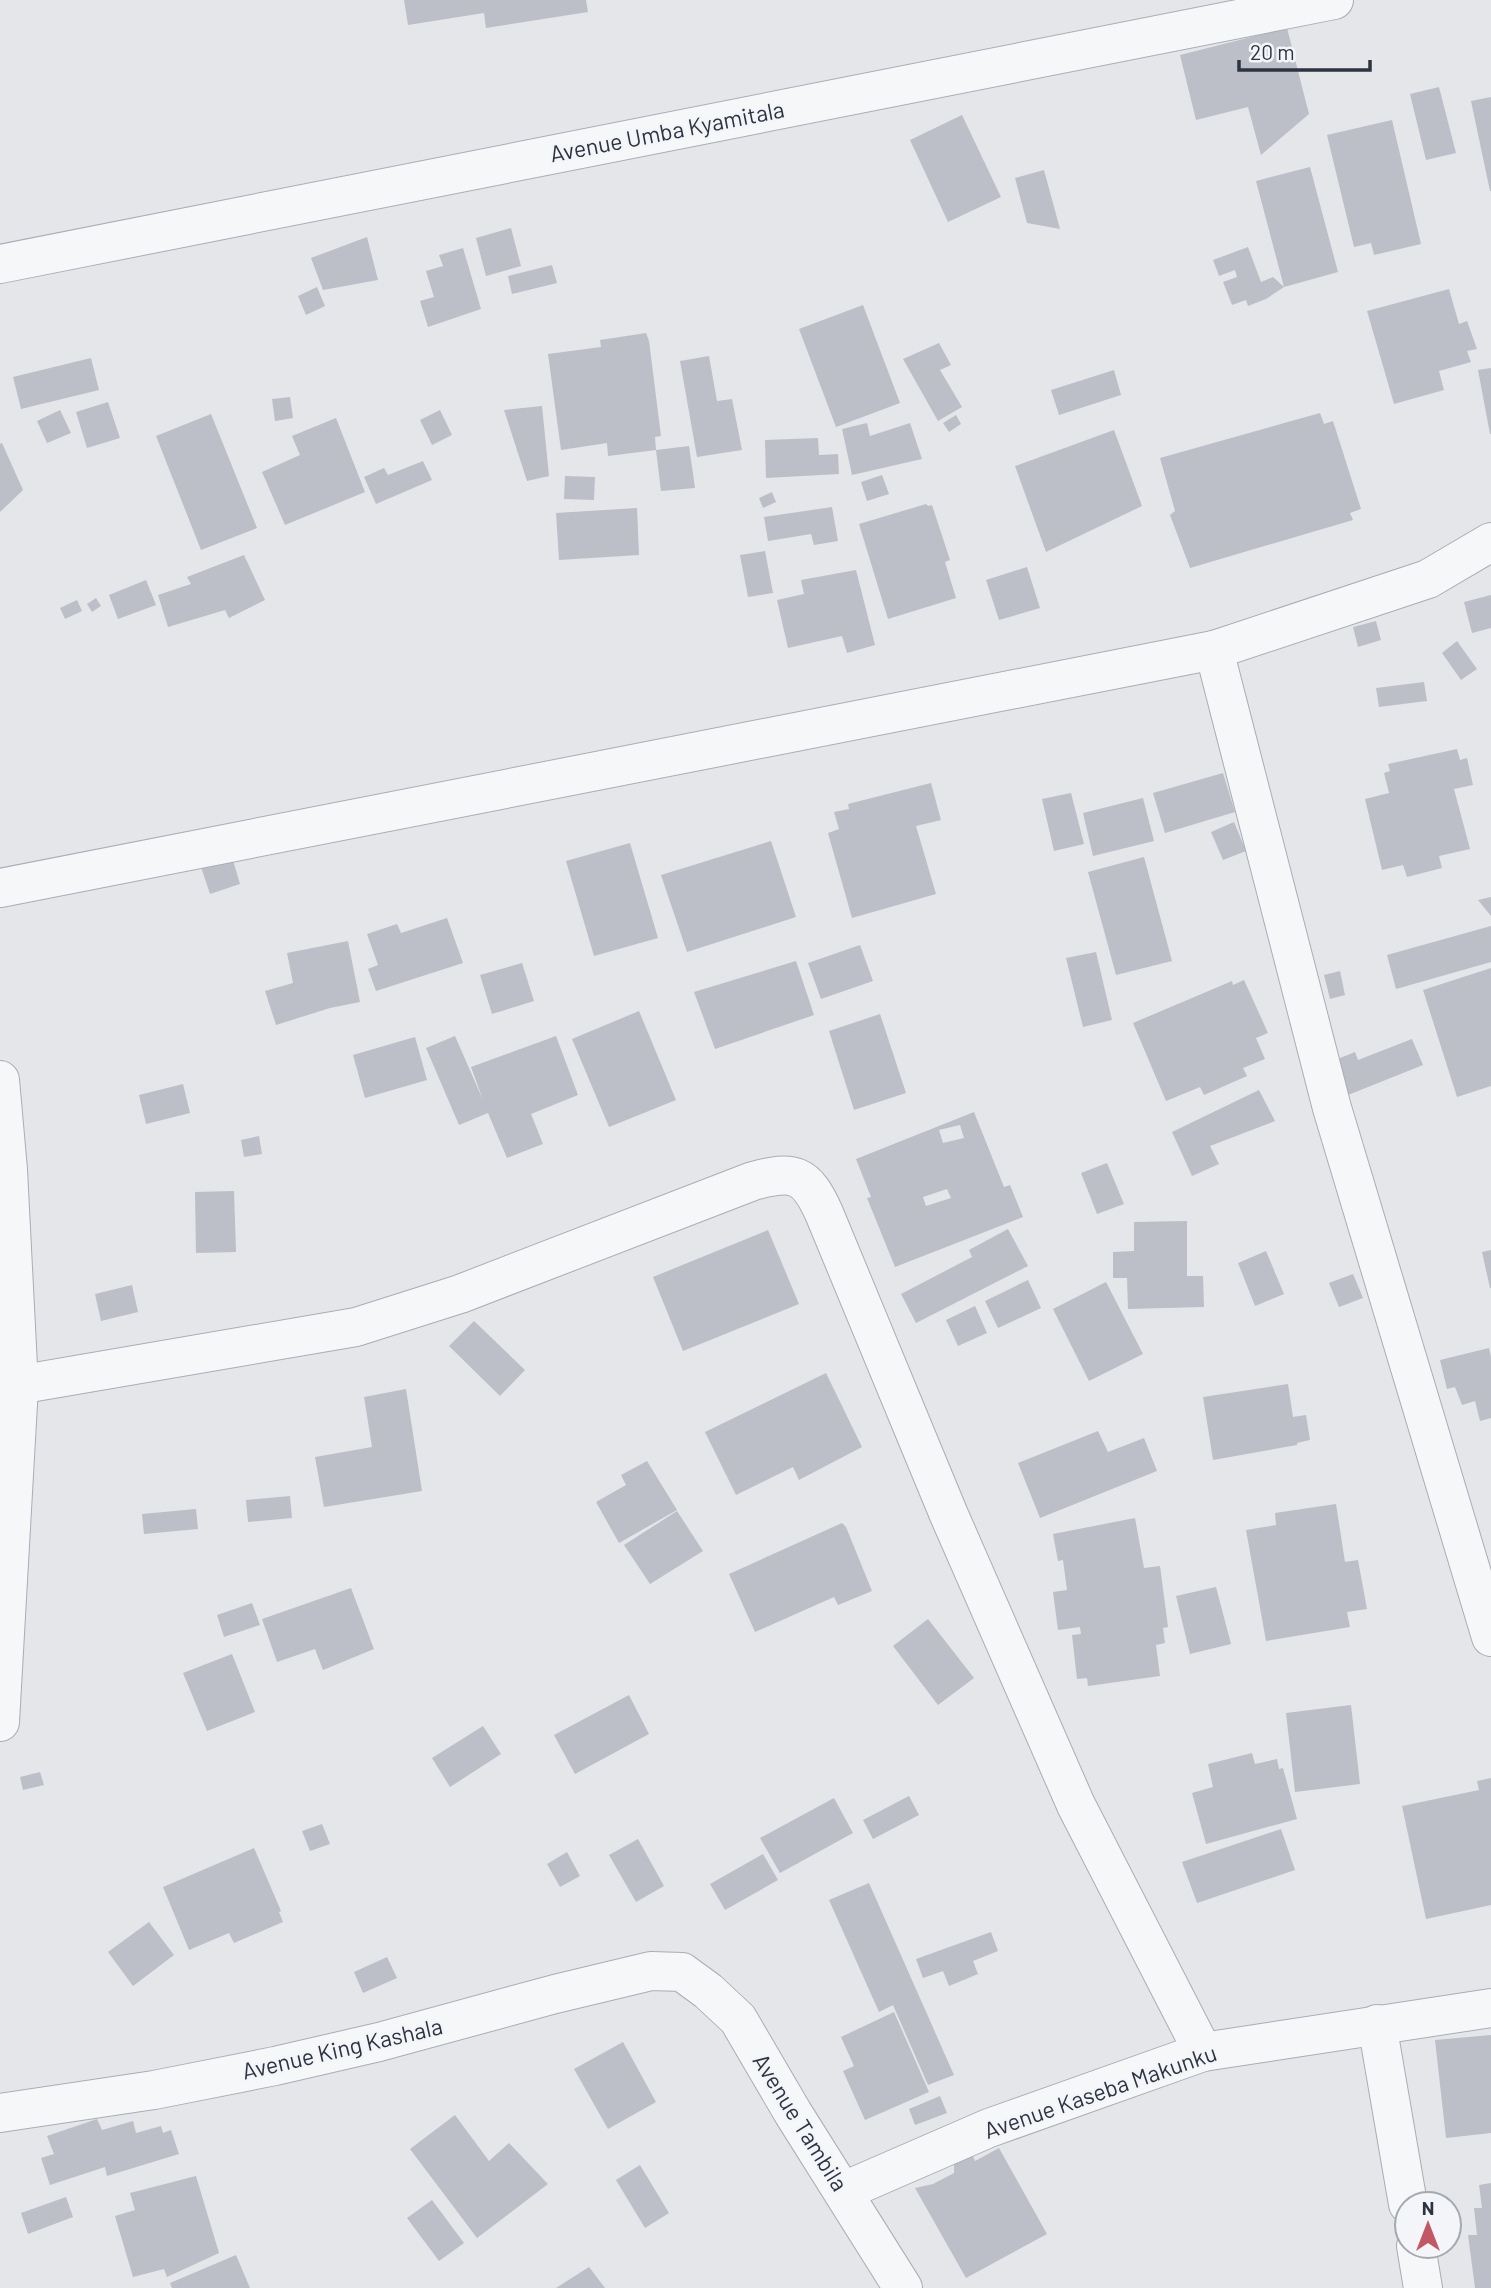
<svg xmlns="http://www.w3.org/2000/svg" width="1491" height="2288" viewBox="0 0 1491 2288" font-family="Barlow,sans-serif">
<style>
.building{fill:#bcbfc7;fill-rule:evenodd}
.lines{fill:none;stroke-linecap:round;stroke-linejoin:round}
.minor-casing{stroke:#a9adb4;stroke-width:40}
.minor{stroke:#f6f7f9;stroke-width:38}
.labels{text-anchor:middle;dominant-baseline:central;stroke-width:5;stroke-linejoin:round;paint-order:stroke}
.street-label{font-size:23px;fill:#2d3441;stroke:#f4f5f8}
</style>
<rect width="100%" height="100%" fill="#e4e6ea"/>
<g class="building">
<polygon points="404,0 586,0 588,12 486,28 484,13 408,25"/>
<polygon points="1287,28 1309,114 1261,155 1248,107 1196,120 1180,55"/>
<polygon points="1439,87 1456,153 1426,160 1410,94"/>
<polygon points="1491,97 1491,191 1490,191 1471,101"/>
<polygon points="962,115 1001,197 948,222 910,140"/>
<polygon points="1392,120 1421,244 1374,255 1371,243 1354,247 1327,135"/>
<polygon points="1310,167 1338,272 1284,287 1266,299 1248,306 1246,300 1232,305 1223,282 1237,277 1235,270 1219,276 1213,260 1248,247 1261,282 1273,277 1284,287 1256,181"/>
<polygon points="1044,170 1060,229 1027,223 1015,178"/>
<polygon points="511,228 521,266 486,276 476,238"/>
<polygon points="367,237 378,280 323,290 311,258"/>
<polygon points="463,248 481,309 428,327 420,301 434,297 426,271 443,266 439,255"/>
<polygon points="552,265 557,283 512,294 508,276"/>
<polygon points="317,287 325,306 306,315 298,296"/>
<polygon points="1449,289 1459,324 1467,321 1477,349 1467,351 1471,362 1439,371 1444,390 1394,404 1367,311"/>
<polygon points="863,305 900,403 836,427 799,329"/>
<polygon points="646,333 649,341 661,436 655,437 656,450 608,456 607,443 561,450 548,354 601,347 600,340"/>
<polygon points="939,343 951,365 940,370 962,407 938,421 903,359"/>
<polygon points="709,356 717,401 732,399 742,450 697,457 680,361"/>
<polygon points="91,358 99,390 21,409 13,377"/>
<polygon points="1491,368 1491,434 1490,434 1478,370"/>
<polygon points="1114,370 1121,395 1059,415 1051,390"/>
<polygon points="290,397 293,418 275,421 272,399"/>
<polygon points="108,402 120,438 87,448 76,412"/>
<polygon points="542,406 549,476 527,481 504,410"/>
<polygon points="60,410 71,433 47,443 37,421"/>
<polygon points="440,410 452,435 432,445 420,420"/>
<polygon points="1320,413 1324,424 1333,421 1361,509 1350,513 1353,520 1190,568 1170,515 1175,511 1160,458"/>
<polygon points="211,414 257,528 201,550 156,436"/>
<polygon points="956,415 961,424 949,432 943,423"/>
<polygon points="336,418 365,492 285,525 262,472 300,455 292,436"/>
<polygon points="867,423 870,436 910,423 922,459 852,475 842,429"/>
<polygon points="1114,430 1142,506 1046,552 1015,466"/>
<polygon points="818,438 819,455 838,454 839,474 766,478 765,440"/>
<polygon points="2,443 23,490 0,512 0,444"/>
<polygon points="689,446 695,488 661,491 656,450"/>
<polygon points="423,461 432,480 376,504 364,477 384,468 388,475"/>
<polygon points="882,475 889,494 867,501 861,482"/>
<polygon points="565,476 595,477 594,500 564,499"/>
<polygon points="772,492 776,502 763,508 759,498"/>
<polygon points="926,504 928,506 932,505 950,560 945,562 956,598 888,619 859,524"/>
<polygon points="832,507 838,541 814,545 811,534 768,541 764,517"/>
<polygon points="637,508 639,555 559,560 556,513"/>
<polygon points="765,551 773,593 748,597 740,555"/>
<polygon points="244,555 265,600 229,618 225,610 168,627 158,595 191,584 187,577"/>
<polygon points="1027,567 1040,608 999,620 986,580"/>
<polygon points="856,570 875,645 847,653 842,636 788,648 777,600 804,594 801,580"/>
<polygon points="146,580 156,605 118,619 109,595"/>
<polygon points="1491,595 1491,628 1472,633 1464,602"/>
<polygon points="96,598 101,606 92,612 87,604"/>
<polygon points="77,600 82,611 65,619 60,608"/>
<polygon points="1376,621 1381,640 1358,647 1353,627"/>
<polygon points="1457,641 1477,669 1461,680 1442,653"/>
<polygon points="1424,682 1427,701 1379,707 1376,688"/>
<polygon points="1457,749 1460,760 1467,758 1473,785 1454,789 1470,849 1439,856 1442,868 1407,877 1403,865 1382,870 1365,799 1389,793 1384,773 1390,771 1388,764"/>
<polygon points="1223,773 1235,812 1165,833 1153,793"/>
<polygon points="931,783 941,820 916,826 936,894 852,918 828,833 839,829 834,812 849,809 848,804"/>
<polygon points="1071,793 1084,844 1054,851 1042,799"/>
<polygon points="1143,798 1154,841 1093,856 1083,813"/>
<polygon points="1234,822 1246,851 1223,860 1211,832"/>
<polygon points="771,841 796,917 687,952 661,875"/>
<polygon points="630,843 658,938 594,956 566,861"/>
<polygon points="232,857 240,884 210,894 201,867"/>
<polygon points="1144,857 1172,961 1116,975 1088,872"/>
<polygon points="1491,897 1491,916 1478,900"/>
<polygon points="447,918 463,963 376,991 368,969 378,965 367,934 397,924 401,933"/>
<polygon points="1491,926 1491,962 1396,989 1387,955"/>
<polygon points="348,941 360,1002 330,1008 276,1025 265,991 293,983 287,953"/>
<polygon points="860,945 873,981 821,999 808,963"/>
<polygon points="1096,952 1112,1020 1083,1027 1066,958"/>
<polygon points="796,961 814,1015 715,1049 694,992"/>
<polygon points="522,963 534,1001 492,1014 480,975"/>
<polygon points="1491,968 1491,1086 1457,1097 1423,990"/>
<polygon points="1340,971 1345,995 1330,999 1324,975"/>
<polygon points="1244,980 1268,1033 1256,1038 1265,1059 1243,1068 1247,1076 1204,1095 1200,1087 1166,1101 1133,1023 1232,981 1233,985"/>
<polygon points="639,1011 676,1100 609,1127 572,1039"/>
<polygon points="880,1014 906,1093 854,1110 829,1031"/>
<polygon points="455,1036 483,1100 471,1067 556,1036 578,1095 531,1114 543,1144 507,1158 488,1113 459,1125 426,1048"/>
<polygon points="415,1037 427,1080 365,1098 353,1055"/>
<polygon points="1412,1039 1423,1065 1343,1097 1330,1062 1355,1052 1358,1060"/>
<polygon points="183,1084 190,1113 146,1124 139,1095"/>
<polygon points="1259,1090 1275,1121 1210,1146 1219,1164 1192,1176 1172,1132"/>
<path d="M974 1112 1004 1187 1010 1185 1023 1217 895 1267 867 1198 871 1197 856 1159ZM960 1125 964 1138 943 1143 939 1130ZM947 1189 951 1198 926 1206 923 1197Z"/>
<polygon points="259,1136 262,1154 244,1157 241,1140"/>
<polygon points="1107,1163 1124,1204 1097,1214 1081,1173"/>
<polygon points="234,1191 236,1252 196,1253 195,1192"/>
<polygon points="1187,1221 1187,1276 1203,1276 1204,1307 1128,1309 1127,1278 1113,1278 1113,1252 1134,1251 1134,1222"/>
<polygon points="1008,1229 1028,1266 916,1323 901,1294 972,1257 969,1250"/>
<polygon points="768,1230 799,1304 683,1351 653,1277"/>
<polygon points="1491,1250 1491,1288 1490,1288 1482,1252"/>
<polygon points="1266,1251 1284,1294 1255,1306 1238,1263"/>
<polygon points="1353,1274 1363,1298 1339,1307 1329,1283"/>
<polygon points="1028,1280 1041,1308 998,1328 985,1301"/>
<polygon points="1106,1282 1143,1354 1089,1381 1053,1309"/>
<polygon points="132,1285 138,1312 101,1321 95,1294"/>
<polygon points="975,1306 987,1333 958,1346 946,1320"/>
<polygon points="474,1321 525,1370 500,1396 449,1346"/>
<polygon points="1489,1348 1491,1357 1491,1418 1480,1421 1475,1401 1462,1405 1455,1387 1447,1389 1440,1360"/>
<polygon points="826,1373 862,1447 799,1480 793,1467 736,1495 705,1432"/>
<polygon points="1288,1384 1293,1417 1306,1415 1310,1440 1297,1443 1297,1445 1213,1460 1203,1397"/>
<polygon points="406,1389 422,1491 324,1507 315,1457 372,1447 364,1397"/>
<polygon points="1098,1431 1108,1452 1144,1438 1157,1471 1040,1518 1018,1463"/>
<polygon points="647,1461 677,1510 619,1543 596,1502 626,1485 621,1475"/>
<polygon points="290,1496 292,1518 248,1522 246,1500"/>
<polygon points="1336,1504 1345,1562 1358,1560 1367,1609 1347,1612 1350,1627 1266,1641 1246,1530 1276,1525 1275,1513"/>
<polygon points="196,1509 198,1529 144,1534 142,1514"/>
<polygon points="677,1511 703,1551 650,1584 624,1545"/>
<polygon points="1135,1518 1144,1568 1160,1566 1168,1627 1163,1628 1165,1643 1156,1645 1160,1676 1088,1686 1087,1678 1077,1679 1072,1635 1081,1634 1080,1627 1058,1630 1053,1592 1067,1590 1063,1560 1058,1561 1053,1534"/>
<polygon points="842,1523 846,1527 872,1591 838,1605 834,1597 755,1632 729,1574"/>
<polygon points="1216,1587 1231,1644 1190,1654 1176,1596"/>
<polygon points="351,1588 374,1649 323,1670 315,1649 277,1662 262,1619"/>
<polygon points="252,1603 260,1625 224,1637 217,1615"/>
<polygon points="928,1619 974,1678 938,1705 893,1646"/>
<polygon points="232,1654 255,1712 207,1731 183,1673"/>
<polygon points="629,1695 649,1734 575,1774 554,1735"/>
<polygon points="1351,1705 1360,1784 1295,1792 1286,1713"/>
<polygon points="483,1726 501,1754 450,1787 432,1758"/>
<polygon points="1252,1753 1255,1764 1277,1759 1279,1769 1283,1768 1297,1819 1206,1844 1192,1793 1213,1787 1208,1764"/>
<polygon points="40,1772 44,1785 23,1790 20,1777"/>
<polygon points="1491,1778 1491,1905 1426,1919 1402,1806 1479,1790 1477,1781"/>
<polygon points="909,1796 919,1815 873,1839 863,1820"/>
<polygon points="834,1798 853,1833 780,1873 760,1838"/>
<polygon points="322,1824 330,1844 310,1851 302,1831"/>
<polygon points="1281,1829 1295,1870 1197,1903 1182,1862"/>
<polygon points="638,1839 664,1886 636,1902 609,1855"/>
<polygon points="254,1848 281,1911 279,1912 283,1922 234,1943 229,1933 189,1950 163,1887"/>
<polygon points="567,1852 580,1876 560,1887 547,1864"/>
<polygon points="763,1854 778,1880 725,1910 710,1884"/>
<polygon points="869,1883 954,2075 928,2085 893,2005 879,2012 829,1900"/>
<polygon points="149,1922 174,1955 133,1986 108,1952"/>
<polygon points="991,1932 998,1951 973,1961 978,1974 949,1986 943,1971 923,1978 916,1959"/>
<polygon points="387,1957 397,1978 363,1993 354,1972"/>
<polygon points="894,2012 929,2092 865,2120 843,2071 854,2066 841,2037"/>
<polygon points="1491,2035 1491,2133 1446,2138 1435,2040"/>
<polygon points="623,2042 656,2102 608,2129 574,2069"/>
<polygon points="940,2096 947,2113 915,2125 909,2109"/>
<polygon points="455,2115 489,2161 509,2143 548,2184 477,2238 410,2149"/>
<polygon points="97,2119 102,2130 133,2121 136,2133 161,2126 163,2133 171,2130 179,2154 107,2176 105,2167 50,2185 41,2158 54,2154 47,2136"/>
<polygon points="969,2147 975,2161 999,2148 1047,2234 966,2278 915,2188 933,2184 954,2173 954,2154"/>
<polygon points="640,2165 669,2213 645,2228 616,2180"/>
<polygon points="196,2176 219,2253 167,2277 164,2269 133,2277 115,2216 135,2210 130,2193"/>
<polygon points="1491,2183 1491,2288 1475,2288 1468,2235 1477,2235 1474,2208 1482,2208 1479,2185"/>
<polygon points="66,2197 73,2217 28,2234 21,2213"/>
<polygon points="432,2200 464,2243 439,2261 407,2218"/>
<polygon points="236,2255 250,2288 172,2288 170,2283"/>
<polygon points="589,2267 605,2288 556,2288"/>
</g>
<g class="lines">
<g class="minor-casing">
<g id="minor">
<polyline points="0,264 1334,0"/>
<polyline points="1214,650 1332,1108 1491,1637"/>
<polyline points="0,888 1214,650 1428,579 1491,542"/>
<polyline points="0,1080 8,1170 19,1386 0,1722"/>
<path d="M0 1388 356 1327 460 1294 753 1181C794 1170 806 1173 824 1213L949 1515 1076 1805 1203 2052"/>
<polyline points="1377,2024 1408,2204"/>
<polyline points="0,2113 154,2090 275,2066 379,2042 555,1994 651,1971 682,1972 708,1991 738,2019 793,2113 903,2288"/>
<polyline points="844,2191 989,2128 1203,2052 1491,2008"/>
<polyline points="1416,2246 1423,2288"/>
</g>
</g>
<use href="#minor" class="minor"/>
</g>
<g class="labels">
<g class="street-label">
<text transform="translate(667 131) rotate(-11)">Avenue Umba Kyamitala</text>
<text transform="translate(342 2048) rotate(-13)">Avenue King Kashala</text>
<text transform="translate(1100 2091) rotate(-19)">Avenue Kaseba Makunku</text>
<text transform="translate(801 2122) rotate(58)">Avenue Tambila</text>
</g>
</g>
<g transform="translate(1428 2225)"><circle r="33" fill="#f4f5f8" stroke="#a4a8af" stroke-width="2"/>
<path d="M0-5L12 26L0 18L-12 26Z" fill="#c15863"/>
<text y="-10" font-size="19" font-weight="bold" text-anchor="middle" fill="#2d3441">N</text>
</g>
<path d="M1239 60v10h131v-10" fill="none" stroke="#2d3441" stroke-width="3.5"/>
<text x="1250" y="60" font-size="21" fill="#2d3441" stroke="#f4f5f8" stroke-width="5" paint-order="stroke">20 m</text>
</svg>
